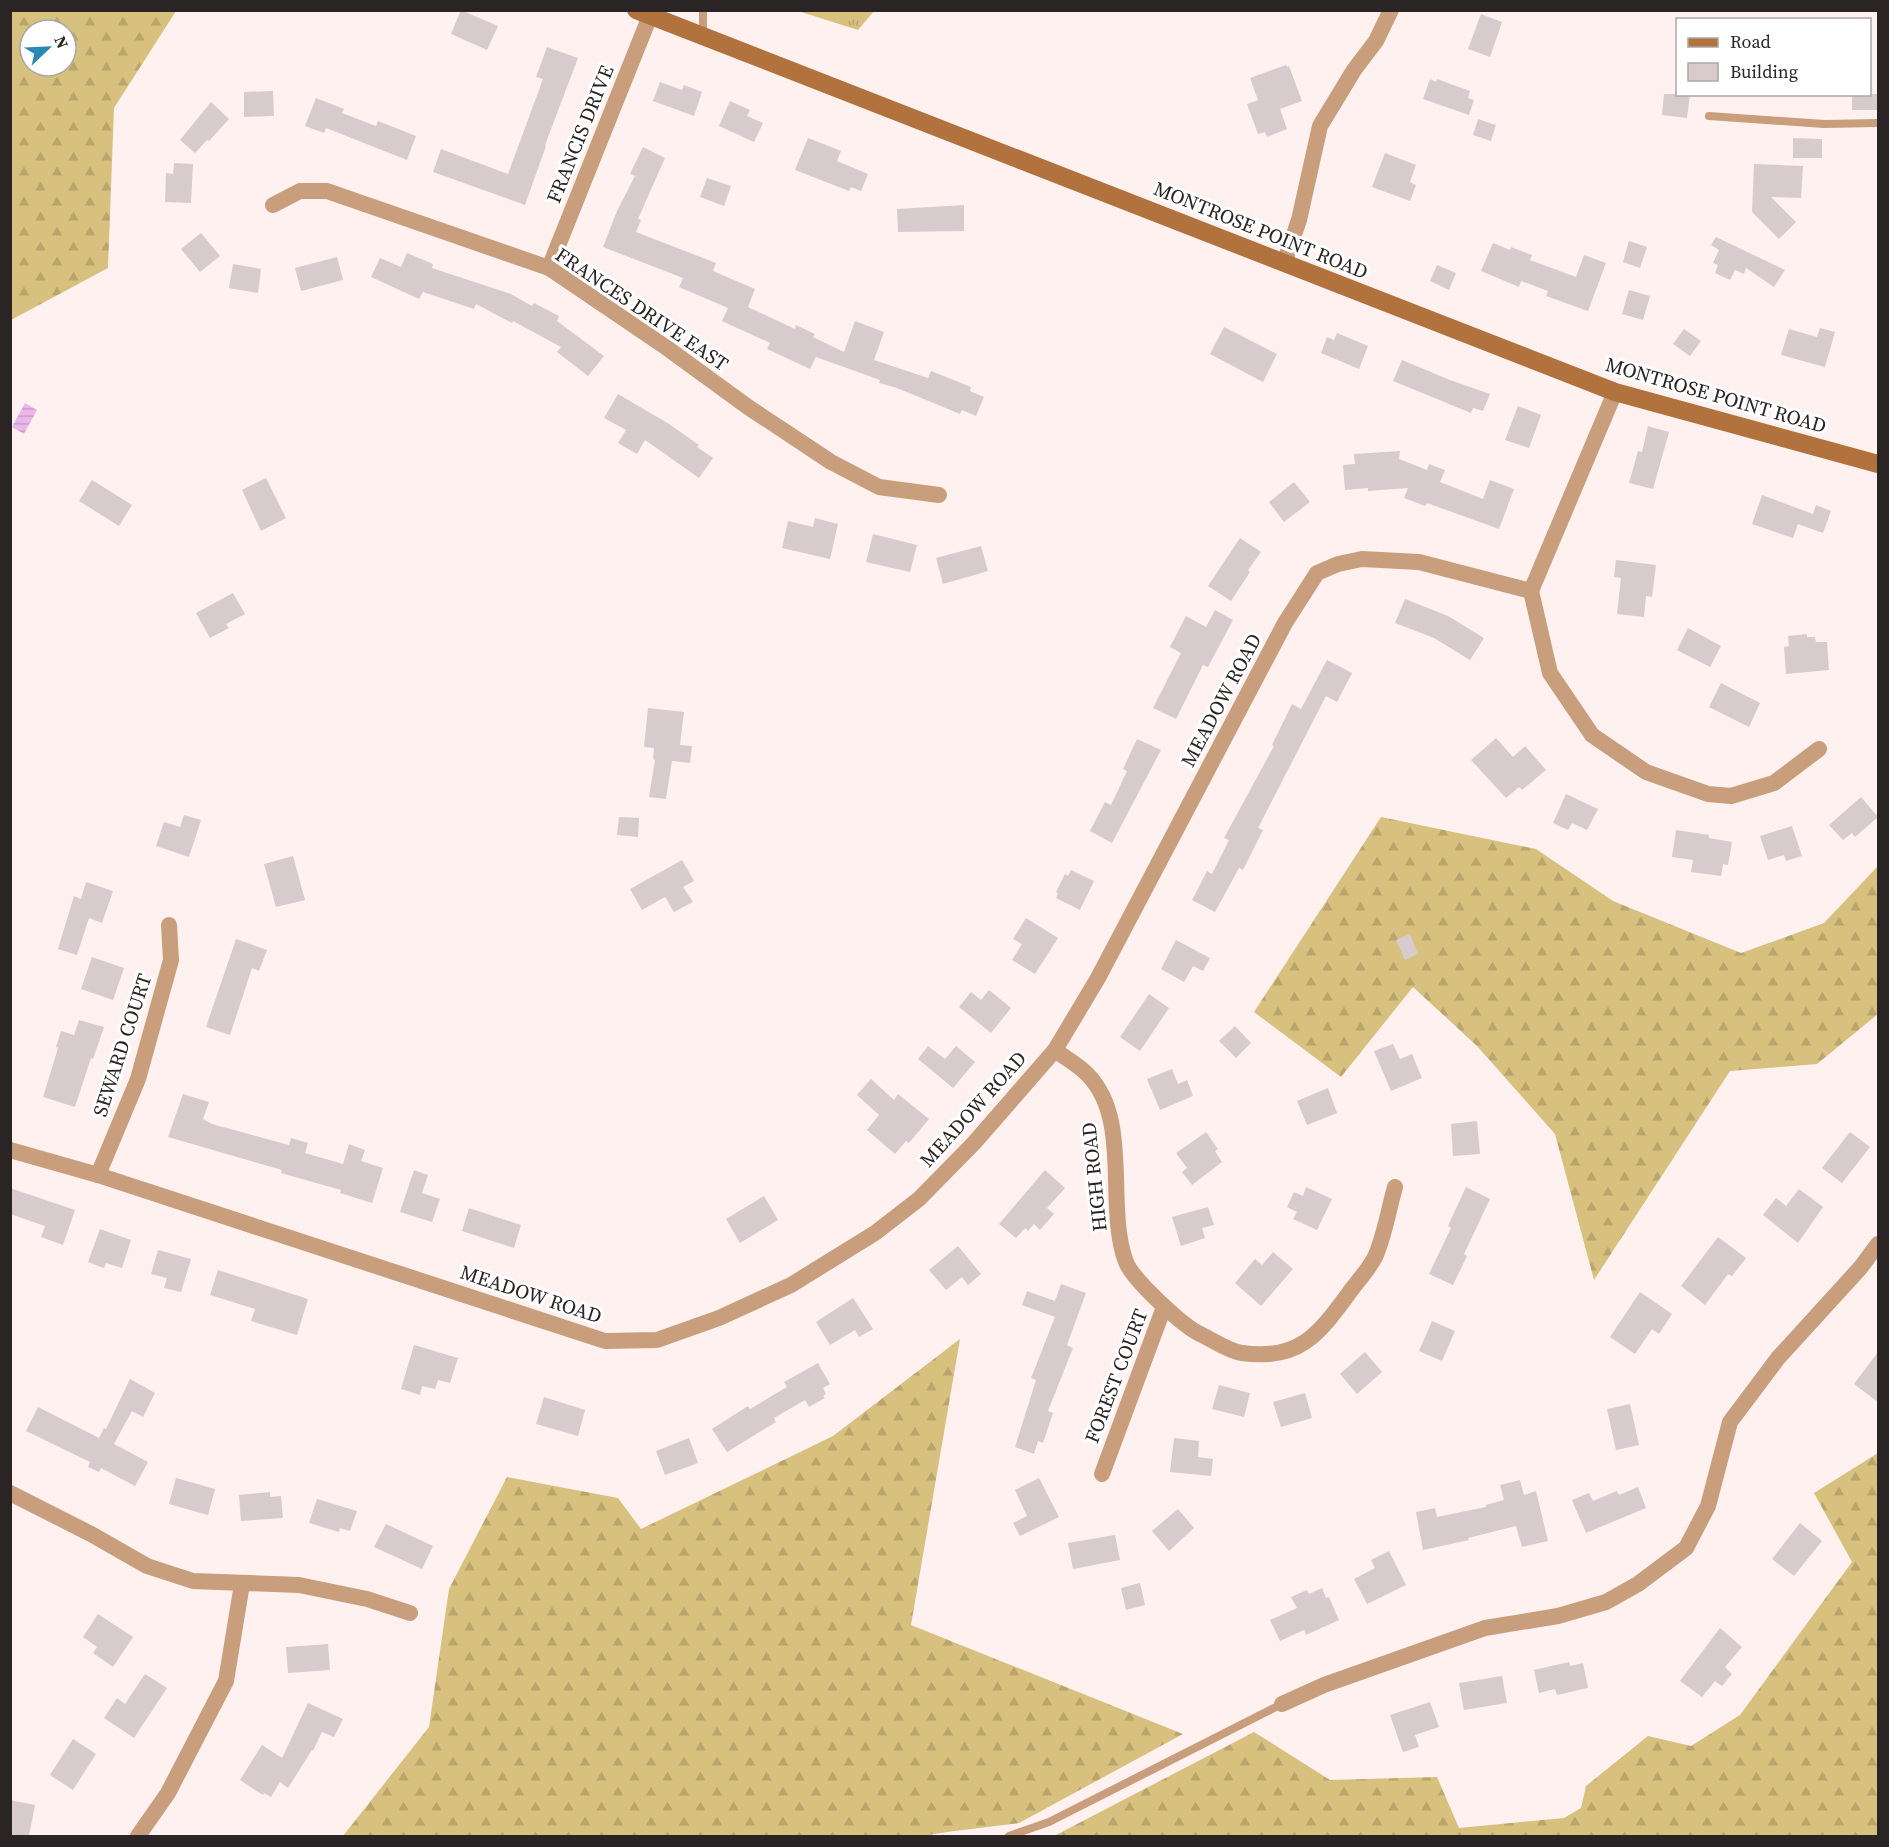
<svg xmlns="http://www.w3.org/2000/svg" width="1889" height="1847" viewBox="0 0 1889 1847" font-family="'Source Serif 4',serif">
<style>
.forest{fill:url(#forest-firs);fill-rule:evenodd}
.park{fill:url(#park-tufts)}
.water{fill:url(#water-rules)}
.building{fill:#d7cbce}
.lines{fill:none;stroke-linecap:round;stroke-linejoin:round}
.lane{stroke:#c99e7c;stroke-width:8}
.street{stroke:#c99e7c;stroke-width:16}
.secondary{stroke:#b1723e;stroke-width:18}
.labels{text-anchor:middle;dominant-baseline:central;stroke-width:6;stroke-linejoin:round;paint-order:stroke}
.street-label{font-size:20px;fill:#2a2524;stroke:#fff}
</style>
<defs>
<pattern id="forest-firs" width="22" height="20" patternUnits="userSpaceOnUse" patternTransform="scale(1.5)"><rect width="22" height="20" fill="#d8c07e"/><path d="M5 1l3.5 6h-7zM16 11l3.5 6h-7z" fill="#baa56d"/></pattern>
<pattern id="park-tufts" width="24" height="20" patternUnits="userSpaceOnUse" patternTransform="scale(1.5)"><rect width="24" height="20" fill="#d8c07e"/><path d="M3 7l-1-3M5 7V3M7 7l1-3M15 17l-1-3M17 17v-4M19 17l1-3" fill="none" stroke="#baa56d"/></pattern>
<pattern id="water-rules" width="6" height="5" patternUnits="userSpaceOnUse" patternTransform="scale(1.5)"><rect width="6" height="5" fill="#ebb6ec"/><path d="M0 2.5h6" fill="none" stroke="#ca9cca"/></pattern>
</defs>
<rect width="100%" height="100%" fill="#fef1ef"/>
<g class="forest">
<path d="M11 10 176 11 114 108 108 268 11 320ZM30 30H66V66H30Z"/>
<polygon points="1381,817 1536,849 1613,901 1741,953 1824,923 1878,866 1878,1014 1817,1064 1730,1071 1594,1280 1555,1134 1477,1046 1413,987 1341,1077 1254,1012"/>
<polygon points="960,1339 911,1625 1183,1734 1019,1823 947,1832 923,1836 343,1836 429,1727 449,1589 507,1477 618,1498 641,1529 833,1436"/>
<polygon points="1878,1453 1878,1836 1054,1836 1254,1732 1330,1780 1437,1777 1459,1828 1564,1818 1581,1808 1586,1786 1648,1736 1691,1746 1740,1715 1852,1562 1814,1493"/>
</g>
<polygon class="park" points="798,11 874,11 858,30"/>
<polygon class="water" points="25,403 37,410 24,434 12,427"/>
<g class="building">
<polygon points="461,10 498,26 487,50 451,34"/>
<polygon points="1481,14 1502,22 1490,57 1468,49"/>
<polygon points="547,47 578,58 545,145 546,146 525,205 433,172 441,149 508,174 543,79 536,77"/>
<polygon points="1286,65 1287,67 1289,66 1302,101 1280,109 1287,129 1267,137 1265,132 1258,134 1247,104 1258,100 1250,78"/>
<polygon points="1430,79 1436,82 1437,79 1470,91 1468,98 1474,100 1469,115 1423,99"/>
<polygon points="660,82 682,90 684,85 702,92 694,116 653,101"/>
<polygon points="273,91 274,116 244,117 244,92"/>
<polygon points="1664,94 1690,94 1687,118 1662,115"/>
<rect x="1852" y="94" width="26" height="16"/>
<polygon points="316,98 344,109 342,113 376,126 378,121 416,136 407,160 326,128 324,133 305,126"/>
<polygon points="730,101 750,110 747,116 763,123 754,142 719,126"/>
<polygon points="211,102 229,119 209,141 207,140 195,153 180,140"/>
<polygon points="1478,119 1496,125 1491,141 1473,135"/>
<polygon points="808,138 841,151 837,161 868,174 861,191 851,187 849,191 795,170"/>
<polygon points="1793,138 1822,139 1822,158 1793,158"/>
<polygon points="643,147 665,158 638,219 641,220 636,232 716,263 713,271 755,289 748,307 795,329 796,325 815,334 813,337 844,352 855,321 884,332 874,360 928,378 931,371 971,387 970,391 984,397 976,416 962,410 960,414 897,388 879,383 880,380 816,357 810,369 767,349 770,343 722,321 728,308 679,287 683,278 603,247 617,211 635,176 630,174"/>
<polygon points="1385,153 1416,165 1410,182 1416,185 1410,201 1372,187"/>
<polygon points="174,163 193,164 191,203 165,202 166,173 173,174"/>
<polygon points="1754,164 1803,166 1801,198 1771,197 1796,222 1779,239 1752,212"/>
<polygon points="707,178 731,186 724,206 700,197"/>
<polygon points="964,205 964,231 898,232 897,209"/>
<polygon points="201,233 220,256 200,272 181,249"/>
<polygon points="1716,237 1785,270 1774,287 1746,268 1744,274 1735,270 1730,280 1715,273 1718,265 1713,263 1719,250 1711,245"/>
<polygon points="1629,241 1647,247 1640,268 1623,262"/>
<polygon points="1493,243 1510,250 1511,247 1532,255 1530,260 1576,277 1584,255 1606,263 1588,311 1546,296 1548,291 1521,281 1519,287 1481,271"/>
<polygon points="407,253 433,264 432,268 511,294 532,306 534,303 559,316 557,321 604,356 588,376 557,352 561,347 513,321 512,323 476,304 474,309 423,292 419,299 371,277 380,258 401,267"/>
<polygon points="337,257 343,280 301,291 295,268"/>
<polygon points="233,264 261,269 258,293 229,288"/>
<polygon points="1437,265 1456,273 1449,290 1430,281"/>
<polygon points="1629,290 1650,296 1643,320 1622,314"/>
<polygon points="1224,327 1277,354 1263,382 1210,354"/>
<polygon points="1820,328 1835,332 1825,367 1781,355 1789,329 1817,337"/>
<polygon points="1684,329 1701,341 1690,356 1673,344"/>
<polygon points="1337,333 1368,346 1359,369 1321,353 1327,337 1334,340"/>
<polygon points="1402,360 1450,380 1490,394 1483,411 1473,408 1471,413 1393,381"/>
<polygon points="618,394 669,424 699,445 697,447 713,458 699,478 645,440 637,454 618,443 626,430 604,418"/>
<polygon points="1518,406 1541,415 1529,448 1505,440"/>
<polygon points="1648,426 1669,432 1653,489 1629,483 1638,451 1642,452"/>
<polygon points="1400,451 1399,459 1427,470 1429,464 1445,470 1440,482 1483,499 1490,480 1514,489 1499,529 1427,503 1425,506 1404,498 1408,488 1368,491 1368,488 1345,490 1343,465 1355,464 1354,454"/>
<polygon points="266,478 286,518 261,531 242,490"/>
<polygon points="92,480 132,505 119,526 79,501"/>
<polygon points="1294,482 1310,502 1284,522 1269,502"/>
<polygon points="1762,495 1813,514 1816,505 1831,511 1823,533 1798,524 1793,538 1752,524"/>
<polygon points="815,518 838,524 830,559 782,548 788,521 813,527"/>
<polygon points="873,534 917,545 910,572 866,562"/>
<polygon points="1240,538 1261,552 1248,570 1250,572 1231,601 1208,586"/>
<polygon points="981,546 988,571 943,584 936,558"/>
<polygon points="1616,560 1656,565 1652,597 1646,596 1644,617 1617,614 1621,578 1614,577"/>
<polygon points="233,593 245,614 226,624 229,628 210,638 196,613"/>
<polygon points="1405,599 1448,616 1484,638 1470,660 1434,638 1395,623"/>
<polygon points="1215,610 1233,620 1208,667 1203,665 1176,719 1153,708 1181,653 1170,647 1186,616 1206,627"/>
<polygon points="1688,628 1721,646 1710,667 1677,650"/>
<polygon points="1807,634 1807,637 1815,637 1816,642 1827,642 1829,670 1786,674 1784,647 1789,646 1788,636"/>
<polygon points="1327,660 1352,673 1337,702 1326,696 1258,828 1263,830 1243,870 1239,868 1215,912 1192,900 1207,871 1212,874 1229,840 1224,838 1274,746 1272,745 1292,704 1301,709"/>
<polygon points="1721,683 1760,703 1749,727 1709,707"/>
<polygon points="648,708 684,712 680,745 692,746 690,763 672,761 666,799 649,797 655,760 653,759 654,748 644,747"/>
<polygon points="1496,738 1513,757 1525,746 1546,770 1522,790 1519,787 1506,798 1471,760"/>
<polygon points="1137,739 1161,750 1112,843 1090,831 1105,802 1111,805 1127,771 1123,769"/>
<polygon points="1566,794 1598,809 1587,830 1572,823 1568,830 1553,823"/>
<polygon points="1861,797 1878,817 1855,837 1852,833 1843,840 1829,825"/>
<polygon points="184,815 201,820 189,857 156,846 164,822 180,827"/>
<polygon points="619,817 639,818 638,837 617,835"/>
<polygon points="1792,826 1802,856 1786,861 1784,855 1768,860 1760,836"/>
<polygon points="1676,830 1709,835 1709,838 1732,842 1728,865 1723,864 1721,876 1691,872 1693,860 1672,857"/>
<polygon points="293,856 305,900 276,907 264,864"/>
<polygon points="682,860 694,881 683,887 693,902 674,912 665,897 642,910 630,889"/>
<polygon points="1071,870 1094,881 1080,910 1056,898 1058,893 1056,892 1065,874 1068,876"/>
<polygon points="86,882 113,891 102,923 89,918 77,955 58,949 74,896 81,899"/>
<polygon points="1026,918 1058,938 1035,974 1012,960 1022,944 1013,939"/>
<polygon points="1410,934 1418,954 1405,960 1396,940"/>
<polygon points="236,939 267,950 259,971 252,968 230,1035 206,1027"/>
<polygon points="1176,940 1210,958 1203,971 1193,966 1184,982 1161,969"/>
<polygon points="92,957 124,968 113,1000 81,989"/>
<polygon points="989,990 1011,1008 991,1033 959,1007 971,992 981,1000"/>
<polygon points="1149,994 1169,1008 1140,1051 1120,1037"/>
<polygon points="79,1020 104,1027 93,1059 91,1058 75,1107 43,1097 58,1048 56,1047 61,1031 74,1035"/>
<polygon points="1235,1026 1251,1043 1236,1058 1219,1041"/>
<polygon points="1393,1044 1400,1059 1412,1054 1422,1078 1391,1091 1374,1051"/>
<polygon points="928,1046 945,1059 956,1046 975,1062 953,1088 918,1059"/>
<polygon points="1172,1069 1178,1084 1187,1080 1193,1096 1160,1110 1147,1079"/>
<polygon points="871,1079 894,1100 898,1094 929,1119 909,1143 906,1141 895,1154 867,1130 879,1115 857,1095"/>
<polygon points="1328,1088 1337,1113 1307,1125 1297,1101"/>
<polygon points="183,1094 209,1102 203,1119 212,1124 289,1145 291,1138 308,1143 305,1153 343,1164 349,1144 365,1150 361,1161 383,1168 372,1203 340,1193 341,1190 281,1173 282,1170 168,1137"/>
<polygon points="1477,1121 1480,1154 1453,1156 1451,1124"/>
<polygon points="1206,1132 1218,1149 1215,1151 1222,1162 1192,1185 1182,1172 1187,1168 1176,1153"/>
<polygon points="1850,1132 1870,1147 1842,1183 1822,1168"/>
<polygon points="414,1170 428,1175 422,1193 440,1199 432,1222 400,1212"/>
<polygon points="1045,1170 1065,1188 1047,1208 1054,1214 1040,1230 1034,1224 1028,1231 1025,1228 1016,1238 999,1224"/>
<polygon points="1306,1187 1332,1199 1317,1230 1293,1219 1297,1212 1287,1207 1294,1192 1303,1196"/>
<polygon points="1466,1187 1490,1199 1464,1254 1467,1256 1453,1285 1429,1274 1451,1228 1448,1226"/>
<polygon points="10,1188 75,1210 63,1245 41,1237 45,1226 10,1214"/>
<polygon points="1799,1189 1823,1207 1798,1243 1763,1215 1776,1198 1786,1206"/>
<polygon points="764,1196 778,1220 740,1243 726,1219"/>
<polygon points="1208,1207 1214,1225 1202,1228 1205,1238 1181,1246 1172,1217"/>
<polygon points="469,1208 521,1225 514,1248 462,1231"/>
<polygon points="100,1229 131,1240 122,1268 106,1263 104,1268 88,1262"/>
<polygon points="1718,1237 1746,1258 1732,1276 1728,1274 1705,1305 1681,1286"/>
<polygon points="958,1246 981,1274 968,1285 962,1277 946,1290 929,1270"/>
<polygon points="158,1250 191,1259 181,1292 164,1288 167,1278 151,1274"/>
<polygon points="1273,1252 1293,1269 1261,1306 1235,1283 1255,1259 1262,1265"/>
<polygon points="218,1270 308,1299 297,1335 251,1321 255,1309 210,1295"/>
<polygon points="1061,1284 1086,1293 1067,1345 1073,1348 1048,1411 1053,1413 1043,1443 1038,1441 1034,1454 1015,1447 1036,1380 1031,1378 1055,1317 1022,1305 1027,1291 1055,1301"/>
<polygon points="1640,1292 1672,1314 1659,1334 1652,1329 1635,1354 1610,1337"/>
<polygon points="853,1298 873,1329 859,1337 855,1330 830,1345 816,1322"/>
<polygon points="1432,1321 1455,1331 1442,1361 1419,1351"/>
<polygon points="414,1345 458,1358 450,1383 438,1380 435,1389 422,1386 420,1395 401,1389"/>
<polygon points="1365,1352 1382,1372 1357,1394 1340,1374"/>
<polygon points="1878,1352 1878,1402 1854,1384"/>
<polygon points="818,1363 830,1384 823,1388 826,1394 823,1396 825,1398 809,1407 805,1400 774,1418 776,1422 727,1452 712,1429 748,1406 750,1409 787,1387 784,1382"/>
<polygon points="130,1379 155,1393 143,1417 132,1411 114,1444 148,1462 135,1486 101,1468 99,1472 88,1467 90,1462 26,1431 38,1407 99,1438 104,1428 106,1429"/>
<polygon points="1219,1385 1250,1393 1244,1417 1212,1409"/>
<polygon points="1305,1393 1312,1418 1281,1427 1273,1402"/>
<polygon points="544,1397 585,1410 578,1436 536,1424"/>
<polygon points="1630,1404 1639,1445 1616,1450 1607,1409"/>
<polygon points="689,1438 698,1463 665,1475 656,1451"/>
<polygon points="1174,1438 1199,1441 1198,1457 1213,1459 1211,1476 1170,1472"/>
<polygon points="176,1478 215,1489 208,1515 169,1504"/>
<polygon points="1039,1478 1059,1517 1020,1536 1013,1523 1027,1516 1015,1490"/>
<polygon points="1520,1480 1524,1495 1536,1491 1548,1541 1522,1547 1516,1526 1468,1538 1469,1540 1423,1550 1416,1512 1435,1508 1437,1517 1486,1507 1486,1505 1504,1500 1500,1485"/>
<polygon points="1638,1487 1646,1508 1586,1533 1572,1500 1589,1493 1593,1501 1617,1491 1619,1495"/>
<polygon points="270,1492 270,1497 281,1496 283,1518 241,1521 239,1495"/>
<polygon points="317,1499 357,1511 350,1531 340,1528 339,1532 309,1523"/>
<polygon points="1178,1509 1194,1528 1169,1551 1152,1531"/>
<polygon points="1800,1523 1822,1541 1794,1576 1772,1559"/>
<polygon points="386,1524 433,1546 422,1569 374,1547"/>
<polygon points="1115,1535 1120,1560 1073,1569 1068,1543"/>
<polygon points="1389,1551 1406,1585 1367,1604 1354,1579 1375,1568 1371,1560"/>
<polygon points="1140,1583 1145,1605 1126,1610 1121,1588"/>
<polygon points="1322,1588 1326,1598 1329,1597 1339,1620 1306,1635 1304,1630 1280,1641 1270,1620 1297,1608 1291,1597 1307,1590 1309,1594"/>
<polygon points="98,1614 133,1637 113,1667 93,1653 97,1647 83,1637"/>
<polygon points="1720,1628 1742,1647 1725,1667 1732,1674 1722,1686 1715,1681 1702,1697 1680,1681"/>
<polygon points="328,1644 330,1670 288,1673 286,1647"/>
<polygon points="1569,1662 1570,1666 1583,1663 1588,1688 1557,1695 1555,1689 1539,1693 1534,1670"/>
<polygon points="145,1674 167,1688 134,1738 104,1718 117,1698 125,1704"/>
<polygon points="1502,1676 1507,1703 1464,1710 1459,1683"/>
<polygon points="1430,1702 1439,1727 1415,1735 1419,1747 1403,1752 1390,1715"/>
<polygon points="308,1703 343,1719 334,1737 322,1732 313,1751 312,1750 288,1788 280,1782 271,1797 264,1793 263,1795 240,1780 262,1745 282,1758"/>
<polygon points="73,1739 96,1754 73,1790 50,1775"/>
<polygon points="10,1800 35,1805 29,1836 10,1836"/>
</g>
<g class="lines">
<g class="lane">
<polyline points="703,10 703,35"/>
<polyline points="1709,116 1824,124 1878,123"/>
<polyline points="1009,1836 1049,1822 1282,1704"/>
</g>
<g class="street">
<polyline points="273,205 300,191 327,191 549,268 667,348 748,407 831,462 879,487 939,495"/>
<polyline points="1284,263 1299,220 1320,126 1354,70 1376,41 1391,10"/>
<polyline points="549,268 650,16"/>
<polyline points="1531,591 1550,673 1592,735 1646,772 1708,794 1731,796 1774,783 1819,749"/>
<polyline points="1531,591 1615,392"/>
<path d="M1055 1050C1065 1058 1079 1065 1088 1075 1132 1120 1105 1207 1126 1262 1133 1280 1183 1326 1200 1334 1213 1340 1228 1351 1242 1353 1299 1361 1318 1335 1349 1293 1357 1282 1369 1269 1375 1257 1384 1238 1389 1208 1395 1187"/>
<polyline points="10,1150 98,1175 605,1341 657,1340 719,1318 791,1285 875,1233 919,1199 974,1143 1055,1050 1098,978 1285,623 1317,573 1338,564 1362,559 1419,562 1531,591"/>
<polyline points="98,1175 138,1079 171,960 169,925"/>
<polyline points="1102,1474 1164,1307"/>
<polyline points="10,1493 91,1534 147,1566 193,1581 299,1585 367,1599 410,1613"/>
<polyline points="1282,1704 1324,1685 1485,1628 1558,1616 1606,1602 1638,1584 1686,1548 1708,1506 1730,1422 1778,1358 1861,1267 1878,1244"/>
<polyline points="138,1836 168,1793 226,1681 242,1584"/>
</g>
<polyline class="secondary" points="636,10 1615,392 1878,464"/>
</g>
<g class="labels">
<g class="street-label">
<text transform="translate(580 134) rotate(-68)">FRANCIS DRIVE</text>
<text transform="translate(1261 230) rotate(22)">MONTROSE POINT ROAD</text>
<text transform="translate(642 309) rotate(34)">FRANCES DRIVE EAST</text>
<text transform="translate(1716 395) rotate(16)">MONTROSE POINT ROAD</text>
<text transform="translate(1221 700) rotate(-62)">MEADOW ROAD</text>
<text transform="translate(122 1045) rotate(-72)">SEWARD COURT</text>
<text transform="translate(973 1109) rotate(-48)">MEADOW ROAD</text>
<text transform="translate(1094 1177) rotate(-96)">HIGH ROAD</text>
<text transform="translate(531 1294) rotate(18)">MEADOW ROAD</text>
<text transform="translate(1116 1376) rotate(-69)">FOREST COURT</text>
</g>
</g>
<rect width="1889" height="1847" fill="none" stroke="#2a2524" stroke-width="24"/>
<rect x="1676" y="18" width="195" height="78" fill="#ffffff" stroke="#aaa8a7" stroke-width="1.5"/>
<rect x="1688" y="38" width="30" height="9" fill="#b1723e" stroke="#aaa8a7" stroke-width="1.5"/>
<text x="1730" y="48" font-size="18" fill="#2a2524">Road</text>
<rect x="1688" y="63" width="30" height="18" fill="#d7cbce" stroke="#aaa8a7" stroke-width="1.5"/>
<text x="1730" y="78" font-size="18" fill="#2a2524">Building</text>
<g transform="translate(48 48) rotate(67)"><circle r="28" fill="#ffffff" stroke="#aaa8a7" stroke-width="1.5"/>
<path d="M0-4.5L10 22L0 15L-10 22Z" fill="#2989b4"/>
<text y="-9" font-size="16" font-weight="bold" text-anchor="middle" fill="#2a2524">N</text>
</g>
</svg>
